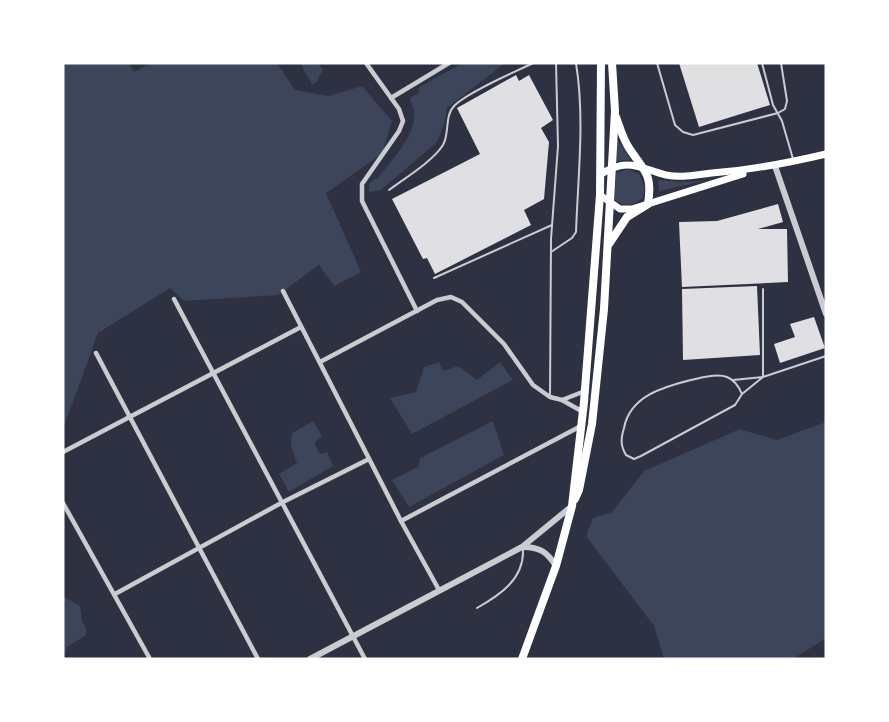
<svg xmlns="http://www.w3.org/2000/svg" width="889" height="722" viewBox="0 0 889 722" font-family="Cabin,sans-serif">
<style>
.green{fill:#3c4559}
.building{fill:#e0e0e3}
.lines{fill:none;stroke-linecap:round;stroke-linejoin:round}
.service{stroke:#caccd0;stroke-width:2}
.minor{stroke:#caccd0;stroke-width:4.5}
.tertiary{stroke:#caccd0;stroke-width:6}
.secondary{stroke:#fff;stroke-width:7}
.trunk{stroke:#fff;stroke-width:8}
</style>
<rect width="100%" height="100%" fill="#2d3142"/>
<g class="green">
<polygon points="63,63 129,63 134,72 151,63 277,63 295,90 329,96 362,86 392,121 382,154 326,193 361,272 334,286 319,265 278,295 184,301 170,288 98,333 63,429"/>
<polygon points="300,63 318,63 323,69 316,83 312,84"/>
<path d="M463 63H505L447 108 444 125 437 142 381 190 369 192V184L374 179H377C392 159 426 127 410 100L412 96 418 94 419 87Z"/>
<polygon points="617,139 631,160 616,161"/>
<path d="M628 169 639 174 645 187 643 198C632 206 626 207 614 200L616 173Z"/>
<polygon points="658,180 680,182 704,181 659,191"/>
<polygon points="439,362 443,371 458,366 477,380 500,362 513,380 412,434 390,398 416,392 424,367"/>
<polygon points="313,421 322,436 314,443 320,454 327,452 333,466 289,492 279,474 297,463 291,447 292,433"/>
<polygon points="493,421 504,455 409,507 392,480 418,467 420,458"/>
<polygon points="826,422 826,638 793,659 664,659 654,626 586,536 593,518 612,512 644,471 740,429 777,440"/>
<polygon points="63,596 80,606 82,621 86,628 86,635 67,647 66,653 63,655"/>
</g>
<g class="building">
<polygon points="679,63 757,63 770,105 699,127"/>
<polygon points="516,75 519,81 529,75 553,120 541,128 549,142 544,199 524,210 531,225 435,274 427,258 423,259 392,199 480,154 457,108"/>
<polygon points="778,204 783,222 758,229 787,229 788,282 682,287 679,222 717,221"/>
<polygon points="757,286 760,355 683,360 682,289"/>
<polygon points="814,317 825,348 780,363 774,344 795,337 790,324"/>
</g>
<g class="lines">
<g class="service">
<polyline points="657,63 675,125 683,132 693,135 778,113 785,109 787,101 781,63"/>
<polyline points="762,63 773,105 782,121 793,159"/>
<path d="M389 190C405 178 433 161 443 145 450 133 444 115 455 105 470 91 513 73 533 63"/>
<path d="M551 252 572 238 576 232C578 176 585 118 576 63"/>
<polyline points="434,278 552,225"/>
<polyline points="763,289 763,377 826,356"/>
<path d="M733 380 763 377 742 394 735 405 641 456 634 459 626 455C620 445 621 438 624 428 630 396 663 387 691 380 701 378 717 373 727 377 735 380 739 387 742 394"/>
<polyline points="550,396 551,239 558,146 556,63"/>
<path d="M477 608C500 595 524 579 523 550"/>
</g>
<g class="minor">
<polyline points="366,63 399,109 403,121 399,131 362,184 362,201 417,311"/>
<polyline points="391,98 449,63"/>
<polyline points="283,291 401,521 439,590"/>
<polyline points="174,299 365,659"/>
<polyline points="96,353 258,659"/>
<polyline points="320,362 437,300 451,297 462,302 504,344 533,385 550,397 562,400 583,412"/>
<polyline points="562,400 585,391"/>
<polyline points="63,452 301,327"/>
<polyline points="63,503 150,659"/>
<polyline points="401,521 581,426"/>
<polyline points="115,594 283,502 369,459"/>
</g>
<g class="tertiary">
<polyline points="775,166 826,314"/>
<path d="M523 547C540 547 547 552 556 566"/>
<polyline points="310,659 522,547 572,506"/>
</g>
<g class="secondary">
<path d="M601 174C628 157 639 168 666 175 681 178 697 175 712 173 751 170 788 163 826 154"/>
<polyline points="600,195 620,209 632,209 743,174"/>
</g>
<g class="trunk">
<path d="M609 244 627 217 648 204C653 173 644 171 629 148 623 139 620 128 616 117"/>
<polyline points="575,499 579,490 592,424 604,309 615,111 612,63"/>
<polyline points="522,659 556,566 572,506 584,402 600,195 601,63"/>
</g>
</g>
<rect width="889" height="722" fill="none" stroke="#ffffff" stroke-width="129"/>
</svg>
